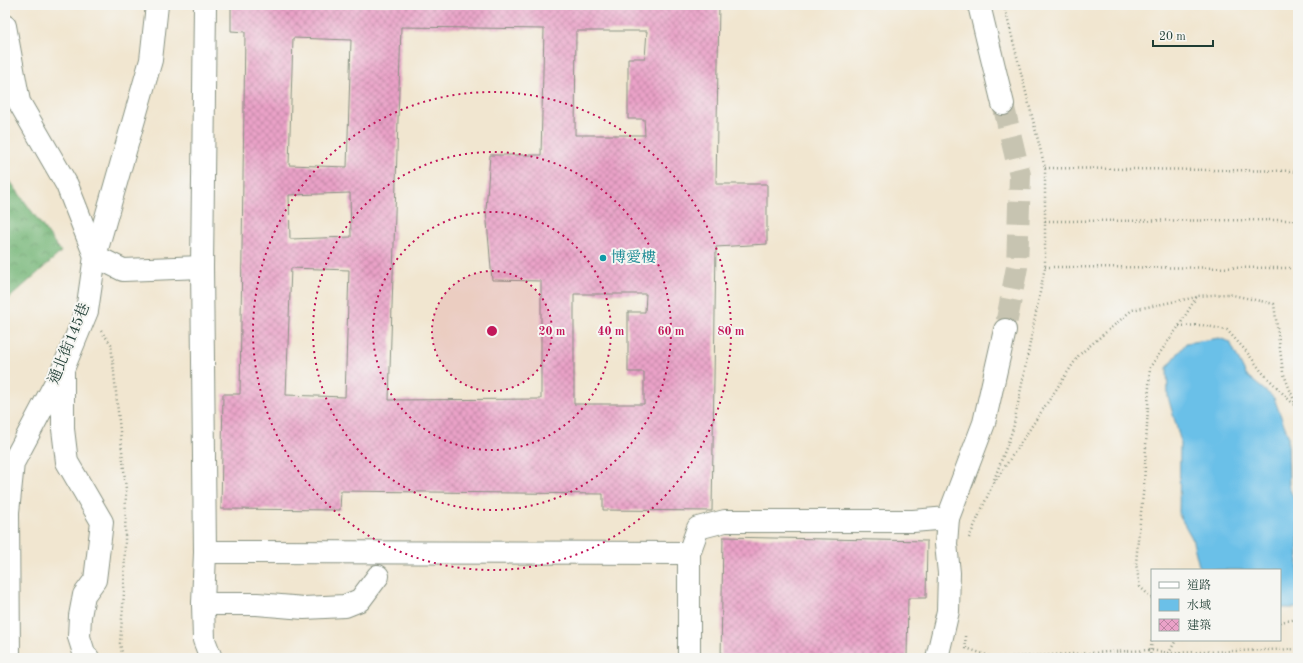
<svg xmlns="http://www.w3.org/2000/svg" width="1303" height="663" viewBox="0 0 1303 663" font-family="'Old Standard TT','Noto Serif TC',serif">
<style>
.forest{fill:url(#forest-crowns);stroke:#4a7a56}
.water{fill:#6bc0e8;stroke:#457e8e}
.building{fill:url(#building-cross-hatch);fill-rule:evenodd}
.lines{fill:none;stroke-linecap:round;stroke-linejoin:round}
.minor-tunnel{stroke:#c7c4b1;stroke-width:22;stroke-dasharray:22 11;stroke-linecap:butt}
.minor-casing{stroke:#889282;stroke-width:24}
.path{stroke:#889282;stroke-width:2.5;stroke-dasharray:1 3;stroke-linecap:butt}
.minor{stroke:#fff;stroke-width:22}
.ring{fill:none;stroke:#c2185b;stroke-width:2;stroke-dasharray:2 4}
.culture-dot{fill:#0f9aa8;stroke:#f6f6f2;stroke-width:1.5}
.labels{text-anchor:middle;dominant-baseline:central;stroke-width:4;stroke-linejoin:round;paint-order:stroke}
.culture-label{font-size:15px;fill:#0d838f;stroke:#f6f6f2;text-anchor:start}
.street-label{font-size:15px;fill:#1f3d34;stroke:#f6f6f2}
.centre{fill:#c2185b;stroke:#f6f6f2;stroke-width:2}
.ring-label{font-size:12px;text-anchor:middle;font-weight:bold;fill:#c2185b;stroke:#f6f6f2;stroke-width:4;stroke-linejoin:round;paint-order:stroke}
</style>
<defs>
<pattern id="forest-crowns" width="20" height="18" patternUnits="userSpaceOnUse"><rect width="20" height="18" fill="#75b677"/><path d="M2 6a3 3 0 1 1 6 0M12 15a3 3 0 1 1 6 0" fill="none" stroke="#5f9562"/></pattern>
<pattern id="building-cross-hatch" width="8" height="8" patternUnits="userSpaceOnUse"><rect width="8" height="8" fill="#eaa2c8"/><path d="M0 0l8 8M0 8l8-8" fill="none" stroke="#bd85a3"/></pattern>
</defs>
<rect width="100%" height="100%" fill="#f6f6f2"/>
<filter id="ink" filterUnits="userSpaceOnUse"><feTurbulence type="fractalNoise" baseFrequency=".025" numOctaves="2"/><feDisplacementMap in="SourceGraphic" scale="8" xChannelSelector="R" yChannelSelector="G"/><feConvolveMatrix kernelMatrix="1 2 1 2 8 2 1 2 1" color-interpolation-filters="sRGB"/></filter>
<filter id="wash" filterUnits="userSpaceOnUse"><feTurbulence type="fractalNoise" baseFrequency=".012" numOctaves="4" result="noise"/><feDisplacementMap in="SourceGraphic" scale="16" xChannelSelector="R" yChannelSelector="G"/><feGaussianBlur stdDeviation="0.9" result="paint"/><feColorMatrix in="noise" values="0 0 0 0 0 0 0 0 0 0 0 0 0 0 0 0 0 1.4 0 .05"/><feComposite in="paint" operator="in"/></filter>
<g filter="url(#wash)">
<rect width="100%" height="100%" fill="#f1e6d0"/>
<polygon class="forest" points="5,174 61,252 5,302"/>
<polygon class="water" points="1219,338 1230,342 1246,375 1274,398 1288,435 1289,487 1298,509 1298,608 1280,608 1280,570 1200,570 1192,538 1179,515 1180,439 1168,397 1167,368 1186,343"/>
<g id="blocks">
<g class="building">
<path d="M231 5H719L716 184H767V244L716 247 712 511 603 510V494L341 491 340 510 221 509 223 394H240L245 32 231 31ZM401 27 544 29 541 155H490L486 210 492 280 541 281V399L389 400ZM576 31H647L645 58H628V119H644L645 135H575ZM293 38 351 40 347 167 289 165ZM350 193 351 237 290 239 289 195ZM291 268 349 270 345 397 286 395ZM574 294H646L645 312H628V372H644V404H574Z"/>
<polygon points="723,537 927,541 926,598 908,598 907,658 721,658"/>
</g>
</g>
</g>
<g filter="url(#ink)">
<use href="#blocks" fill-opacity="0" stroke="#889282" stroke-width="1"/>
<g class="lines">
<polyline class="minor-tunnel" points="1003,104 1020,175 1017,267 1005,330"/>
<g class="minor-casing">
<g id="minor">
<polyline points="205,5 202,267 205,552 203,604 204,640 211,658"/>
<polyline points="979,5 1003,104"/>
<polyline points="5,26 19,102 67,185 95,256 123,270 202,267"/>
<polyline points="63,372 63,429 67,462 102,522 95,580 84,595 80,616 79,637 85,656 88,658"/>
<polyline points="205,552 689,553"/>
<polyline points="203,604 257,604 304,608 345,606 360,600 378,576"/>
<polyline points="9,658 8,512 13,463 63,369 87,311 95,256 151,60 157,5"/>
<polyline points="689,658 689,553 698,528 725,521 913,521 948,518 984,423 1005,330"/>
<polyline points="937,658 948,611 949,573 946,544 948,518"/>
</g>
</g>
<g class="path">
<polyline points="1045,168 1298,171"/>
<polyline points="1295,171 1298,165"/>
<polyline points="1045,221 1298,220"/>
<polyline points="1045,267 1298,268"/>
<polyline points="1179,326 1202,325 1227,330 1246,351 1262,372 1297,408 1298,421"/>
<polyline points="101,331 111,344 126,489 124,593 120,643 123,658"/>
<polyline points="994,483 1079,355 1132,310 1197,297"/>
<polyline points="969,538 991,488 1013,429 1045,267 1045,168 1004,5"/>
<polyline points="1152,598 1140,587 1136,564 1138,540 1144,485 1150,367 1179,326 1197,296 1228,294 1274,304 1283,372 1297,408"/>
<polyline points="1280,622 1298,619"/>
<polyline points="965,636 966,648 995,658 1150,650 1169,653 1298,649"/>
<polyline points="1150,658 1152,638"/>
<polyline points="1169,658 1169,653 1176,640"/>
</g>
<use href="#minor" class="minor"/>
</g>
</g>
<circle cx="492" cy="331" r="60" fill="#c2185b" fill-opacity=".12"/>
<g class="ring">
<circle cx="492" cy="331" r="60"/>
<circle cx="492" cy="331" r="119"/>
<circle cx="492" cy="331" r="179"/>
<circle cx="492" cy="331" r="239"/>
</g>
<circle class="culture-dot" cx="603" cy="258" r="4"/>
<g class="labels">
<g class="culture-label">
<text x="611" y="258">博愛樓</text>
</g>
<g class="street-label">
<text transform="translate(70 344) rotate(-68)">通北街145巷</text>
</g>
</g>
<circle cx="492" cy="331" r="6" class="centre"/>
<g class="ring-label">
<text x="552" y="335">20 m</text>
<text x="611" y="335">40 m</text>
<text x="671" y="335">60 m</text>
<text x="731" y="335">80 m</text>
</g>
<rect width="1303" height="663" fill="none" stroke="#f6f6f2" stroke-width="20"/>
<rect x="1151" y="569" width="130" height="72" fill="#f6f6f2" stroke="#a0aca6"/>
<rect x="1159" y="582" width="20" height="6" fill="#ffffff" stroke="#a0aca6"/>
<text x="1187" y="589" font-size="12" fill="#1f3d34">道路</text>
<rect x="1159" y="599" width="20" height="12" fill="#6bc0e8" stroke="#a0aca6"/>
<text x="1187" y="609" font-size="12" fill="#1f3d34">水域</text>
<rect x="1159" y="619" width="20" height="12" fill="url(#building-cross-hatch)" stroke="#a0aca6"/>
<text x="1187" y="629" font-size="12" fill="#1f3d34">建築</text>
<path d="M1153 40v6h60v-6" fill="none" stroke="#1f3d34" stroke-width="2"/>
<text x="1159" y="40" font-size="12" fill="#1f3d34" stroke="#f6f6f2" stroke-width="3" paint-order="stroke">20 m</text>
</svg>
